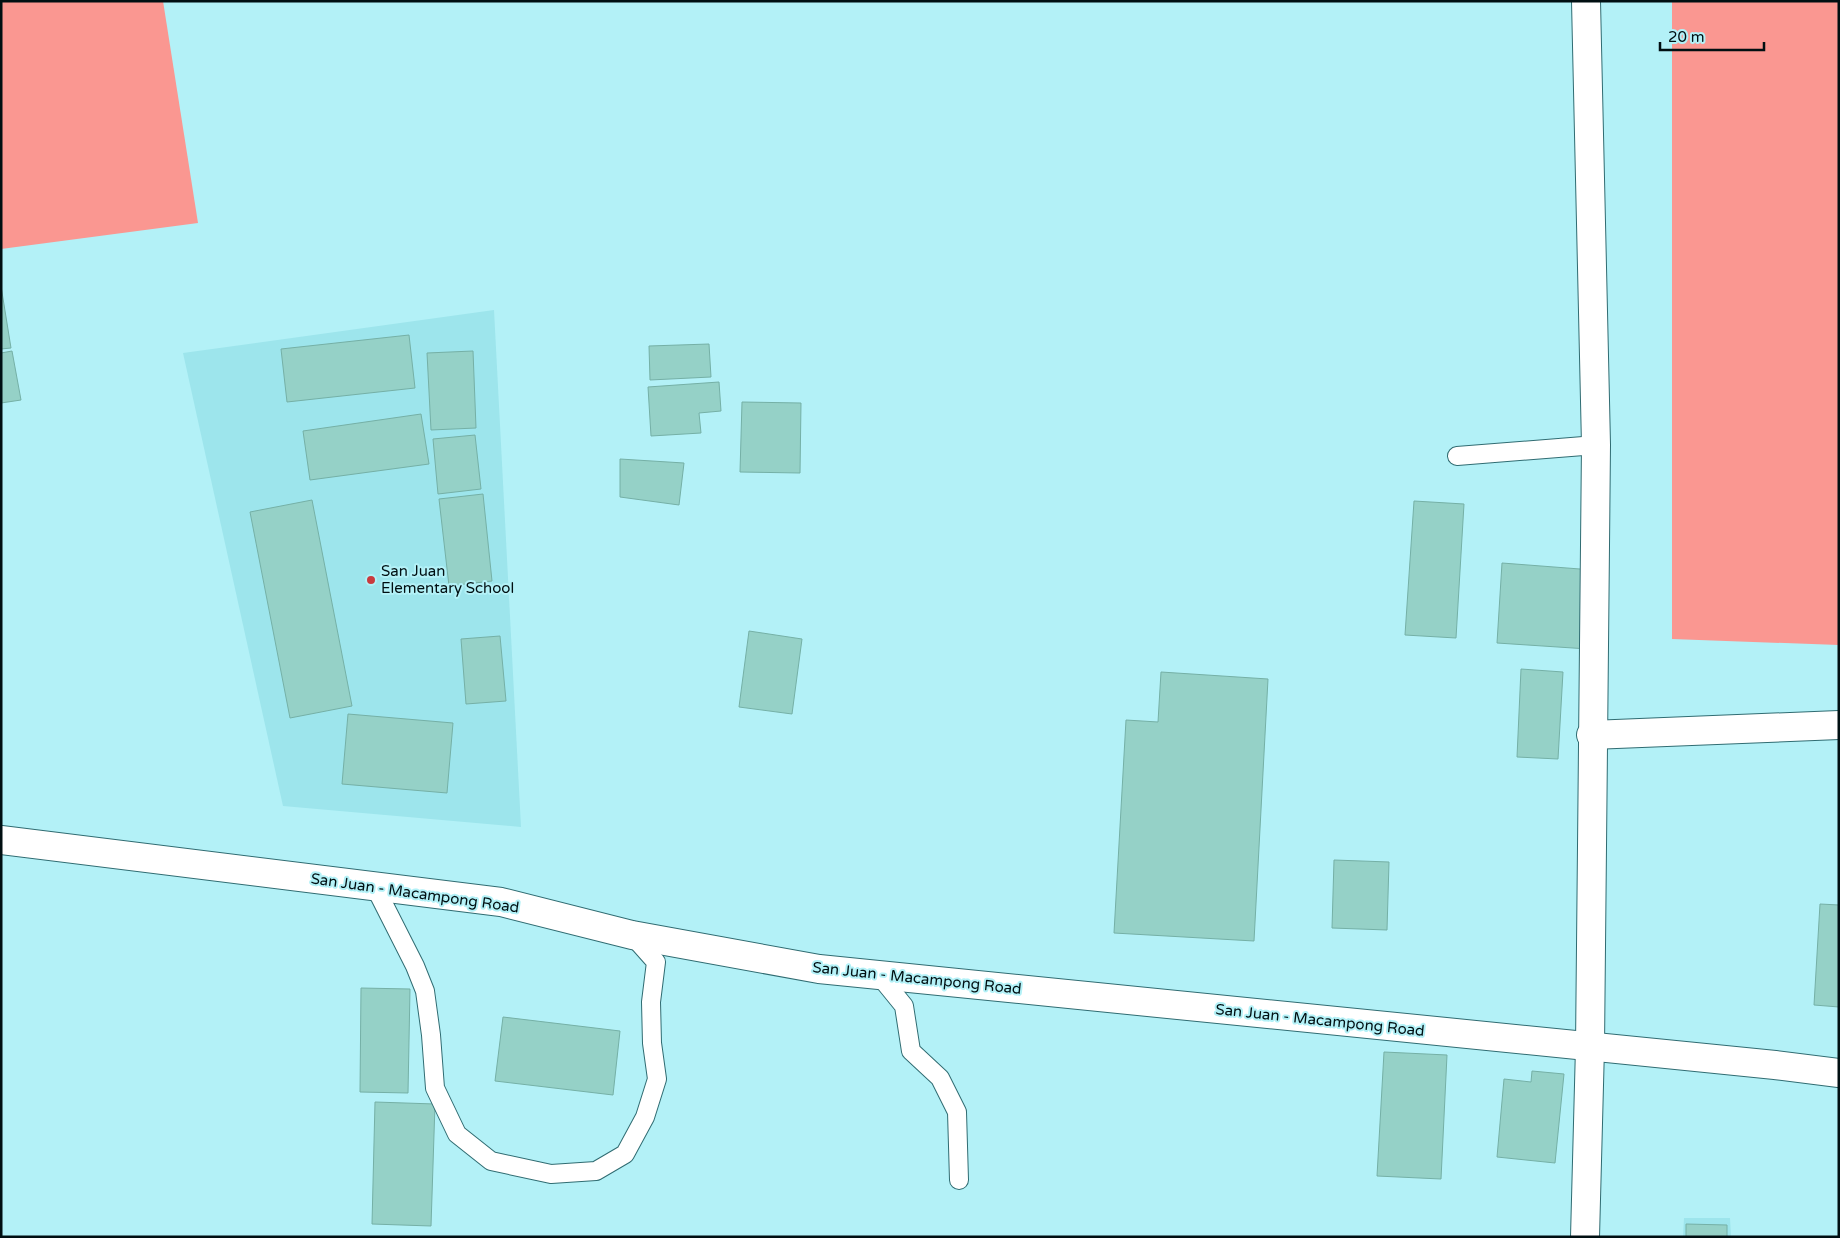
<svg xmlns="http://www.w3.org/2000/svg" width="1840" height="1238" viewBox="0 0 1840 1238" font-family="'Varela Round',sans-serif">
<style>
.built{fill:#9de5ec}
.forest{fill:#fa9791}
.building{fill:#95d1c7;stroke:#75b0a6}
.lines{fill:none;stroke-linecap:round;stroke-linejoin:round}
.service-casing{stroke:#306c72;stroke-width:20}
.minor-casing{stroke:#306c72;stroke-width:30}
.tertiary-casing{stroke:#306c72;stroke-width:30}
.service{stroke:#fff;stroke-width:18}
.minor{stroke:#fff;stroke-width:28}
.tertiary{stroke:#fff;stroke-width:28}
.poi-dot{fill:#c93a3e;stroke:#b3f1f7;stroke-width:2}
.labels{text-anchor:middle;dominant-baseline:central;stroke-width:4;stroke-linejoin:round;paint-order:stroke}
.poi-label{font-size:15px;fill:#000f12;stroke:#b3f1f7;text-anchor:start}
.street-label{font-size:15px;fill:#000f12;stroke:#b3f1f7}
</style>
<rect width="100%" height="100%" fill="#b3f1f7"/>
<g class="built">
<polygon points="494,310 521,827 283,806 183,353"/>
<polygon points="1684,1218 1730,1218 1731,1237 1683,1237"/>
</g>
<g class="forest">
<polygon points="1,1 163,1 198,223 1,249"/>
<polygon points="1672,1 1839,1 1839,645 1672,639"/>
</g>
<g class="building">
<polygon points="1,286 11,348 1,349"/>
<polygon points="409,335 415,388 287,402 281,349"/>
<polygon points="709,344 711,377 650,380 649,346"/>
<polygon points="12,351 21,400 1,403 1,353"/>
<polygon points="473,351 476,428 431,430 427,353"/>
<polygon points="719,382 721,411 699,413 701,433 651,436 648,387"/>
<polygon points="742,402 801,403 800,473 740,472"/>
<polygon points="421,414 429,464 310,480 303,431"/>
<polygon points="475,435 481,489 438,494 433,439"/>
<polygon points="620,459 684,463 679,505 620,497"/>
<polygon points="483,494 492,581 449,586 439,499"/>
<polygon points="312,500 352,706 290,718 250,512"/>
<polygon points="1414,501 1464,504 1456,638 1405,635"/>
<polygon points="1502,563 1593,570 1588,649 1497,643"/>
<polygon points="749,631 802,639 792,714 739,707"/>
<polygon points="500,636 506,701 466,704 461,639"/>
<polygon points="1521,669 1563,672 1558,759 1517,757"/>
<polygon points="1161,672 1268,679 1254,941 1114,933 1126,720 1158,722"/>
<polygon points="348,714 453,723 447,793 342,784"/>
<polygon points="1334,860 1389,862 1387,930 1332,928"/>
<polygon points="1820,904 1839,905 1839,1007 1814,1005"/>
<polygon points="361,988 410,989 408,1093 360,1092"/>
<polygon points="503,1017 620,1031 613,1095 495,1081"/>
<polygon points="1384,1052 1447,1055 1441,1179 1377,1176"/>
<polygon points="1532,1071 1564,1074 1555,1163 1497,1157 1504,1079 1531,1082"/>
<polygon points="375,1102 435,1104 431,1226 372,1224"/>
<polygon points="1686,1224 1727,1225 1727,1237 1686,1237"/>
</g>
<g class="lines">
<g class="service-casing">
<g id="service">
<polyline points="1457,456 1596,445"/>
<polyline points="375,887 415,966 425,991 431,1035 435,1088 457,1134 491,1161 551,1174 596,1171 625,1154 645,1117 657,1079 652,1043 651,1002 656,962 632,935"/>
<polyline points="878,974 904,1006 911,1051 940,1078 957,1112 959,1180"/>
</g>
</g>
<g class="minor-casing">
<g id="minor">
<polyline points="1591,735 1839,725"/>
<polyline points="1585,1237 1590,1047 1596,445 1586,1"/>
</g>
</g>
<g class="tertiary-casing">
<polyline id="tertiary" points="1,840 501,902 632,935 819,969 1775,1065 1839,1073"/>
</g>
<use href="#service" class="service"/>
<use href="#minor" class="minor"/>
<use href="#tertiary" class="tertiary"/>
</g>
<circle class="poi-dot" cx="371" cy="580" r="5"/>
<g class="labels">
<g class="poi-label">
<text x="381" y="571">San Juan<tspan x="381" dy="17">Elementary School</tspan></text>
</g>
<g class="street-label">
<text transform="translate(415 893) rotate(8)">San Juan - Macampong Road</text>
<text transform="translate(917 978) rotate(6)">San Juan - Macampong Road</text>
<text transform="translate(1320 1020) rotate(6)">San Juan - Macampong Road</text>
</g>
</g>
<rect width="1840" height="1238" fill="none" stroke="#000f12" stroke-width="5"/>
<path d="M1660 42v8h104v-8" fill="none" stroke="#000f12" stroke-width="2.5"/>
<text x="1668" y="42" font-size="15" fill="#000f12" stroke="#b3f1f7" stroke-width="4" paint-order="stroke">20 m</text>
</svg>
